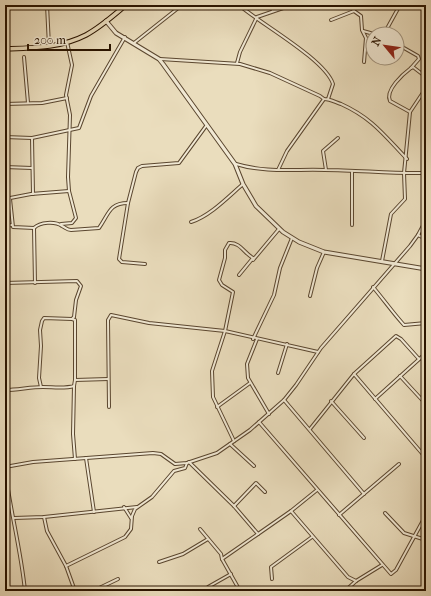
<svg xmlns="http://www.w3.org/2000/svg" width="431" height="596" viewBox="0 0 431 596" font-family="'IM FELL French Canon',serif">
<style>
.lines{fill:none;stroke-linecap:round;stroke-linejoin:round}
.minor-casing{stroke:#5a462f;stroke-width:4}
.tertiary-casing{stroke:#5a462f;stroke-width:5}
.primary-casing{stroke:#2a1400;stroke-width:5.5}
.minor{stroke:#f1e9d4;stroke-width:2}
.tertiary{stroke:#f1e9d4;stroke-width:3}
.primary{stroke:#eaddbd;stroke-width:3.5}
</style>
<rect width="100%" height="100%" fill="#eaddbd"/>
<filter id="stains"><feTurbulence type="fractalNoise" baseFrequency=".005" numOctaves="4"/><feColorMatrix values="0 0 0 0 .2 0 0 0 0 .09 0 0 0 0 .02 0 0 0 .5 -.17"/></filter>
<radialGradient id="worn" r=".72"><stop offset=".6" stop-color="#630" stop-opacity="0"/><stop offset="1" stop-color="#630" stop-opacity=".3"/></radialGradient>
<g class="lines">
<g class="minor-casing">
<g id="minor">
<polyline points="47,5 49,46"/>
<path d="M239 5C259 23 325 59 333 84L328 99"/>
<polyline points="271,5 273,11"/>
<polyline points="351,5 354,11 361,16 362,30 366,38 364,62"/>
<polyline points="331,20 354,11"/>
<polyline points="363,31 374,34"/>
<polyline points="384,34 400,5"/>
<polyline points="134,43 182,5"/>
<polyline points="397,44 418,56 419,59 411,68"/>
<polyline points="24,57 28,103"/>
<path d="M160 59 240 64 270 73 320 96 324 99C330 99 335 102 341 104 372 118 384 135 407 159"/>
<polyline points="237,63 240,52 257,17 292,5"/>
<polyline points="5,104 42,103 67,98"/>
<path d="M410 112 390 101C385 90 403 74 411 68L413 67 426 77"/>
<polyline points="5,137 32,138 79,128 91,96 125,37"/>
<polyline points="32,138 33,194"/>
<path d="M236 164C265 173 295 169 325 170 358 170 392 174 426 173"/>
<polyline points="5,167 32,168"/>
<polyline points="278,170 287,151 324,99"/>
<polyline points="326,170 323,151 338,138"/>
<polyline points="5,199 31,194 69,191"/>
<path d="M10 199 13 227 34 228C40 222 55 221 62 226 66 228 67 230 71 230L99 228C109 214 109 203 128 203"/>
<path d="M191 222C210 216 228 197 243 184"/>
<polyline points="61,224 72,223 76,218 69,191 68,177 70,115 66,95 72,65 67,42"/>
<polyline points="352,225 352,172"/>
<polyline points="5,226 12,225"/>
<polyline points="34,228 35,283"/>
<polyline points="418,235 426,239"/>
<polyline points="382,261 391,214 405,199 404,173 410,112 426,88"/>
<polyline points="145,264 122,262 119,259 128,203 136,172 138,168 142,166 179,163 206,126"/>
<polyline points="239,275 253,258 253,260 279,229"/>
<polyline points="5,283 77,281 81,286 76,300 74,317 72,319"/>
<path d="M373 287C384 300 393 313 404 325L426 323"/>
<polyline points="310,296 317,268 324,252"/>
<polyline points="253,339 274,295 280,268 292,238"/>
<polyline points="257,339 247,364 248,378 269,414"/>
<polyline points="278,373 287,344"/>
<polyline points="354,374 426,458"/>
<polyline points="400,376 424,402 426,401"/>
<polyline points="74,386 73,434 75,459"/>
<polyline points="41,387 39,378 41,346 40,330 42,321 44,318 72,319 75,320 75,380"/>
<path d="M5 390C18 390 30 387 43 387 53 387 64 389 74 386L75 380 108 379"/>
<polyline points="375,399 426,353"/>
<polyline points="284,400 364,494"/>
<polyline points="331,401 364,438"/>
<polyline points="109,407 108,320 111,315 149,323 225,331 318,352"/>
<polyline points="217,407 250,383"/>
<polyline points="259,422 391,574 396,570 426,515"/>
<polyline points="310,429 354,374 396,336 401,339 419,359"/>
<path d="M234 441 213 397 212 371 225 331 233 292 222 285 219 280 225 258V250L229 243C240 242 244 253 253 258"/>
<polyline points="230,444 254,466"/>
<polyline points="86,458 94,512"/>
<polyline points="189,462 234,506 258,534 222,559 240,591"/>
<polyline points="5,467 33,462 153,453 161,454 175,464 187,463 217,453 250,430 284,400 296,385 321,348 410,246 418,235 426,220"/>
<path d="M5 469C10 510 21 550 25 591"/>
<polyline points="426,495 423,500 426,504"/>
<polyline points="234,506 256,483 265,492"/>
<polyline points="124,507 131,518"/>
<polyline points="291,511 348,577 356,581"/>
<polyline points="385,513 404,533 426,540"/>
<polyline points="339,515 399,464"/>
<polyline points="44,517 47,531 66,566 75,591"/>
<polyline points="14,518 44,517 137,507"/>
<polyline points="200,529 221,554 222,559"/>
<polyline points="258,534 291,511 317,490"/>
<polyline points="159,562 183,554 208,539"/>
<polyline points="66,566 125,537 131,529 132,516 135,509 152,497 174,471 185,468 187,463"/>
<polyline points="272,579 271,567 312,537"/>
<polyline points="93,591 118,579"/>
<polyline points="208,591 208,587 231,574"/>
<polyline points="345,591 356,581 382,565"/>
</g>
</g>
<g class="tertiary-casing">
<polyline id="tertiary" points="106,21 116,33 159,59 163,64 235,164 243,184 256,206 283,232 299,242 324,252 426,269"/>
</g>
<g class="primary-casing">
<path id="primary" d="M5 49C33 48 61 48 86 35 101 27 114 15 126 5"/>
</g>
<use href="#minor" class="minor"/>
<use href="#tertiary" class="tertiary"/>
<use href="#primary" class="primary"/>
</g>
<rect width="431" height="596" fill="none" stroke="#eaddbd" stroke-width="20"/>
<rect x="6" y="6" width="419" height="584" fill="none" stroke="#2a1400" stroke-width="2"/>
<rect x="10" y="10" width="411" height="576" fill="none" stroke="#2a1400"/>
<g transform="translate(385 46) rotate(299)"><circle r="19" fill="#f1e9d4" stroke="#a1947f"/>
<path d="M0-3L7 15L0 10L-7 15Z" fill="#8f2418"/>
<text y="-6" font-size="11" font-weight="bold" text-anchor="middle" fill="#2a1400">N</text>
</g>
<path d="M28 44v6h82v-6" fill="none" stroke="#2a1400" stroke-width="2"/>
<text x="34" y="44" font-size="12" fill="#2a1400" stroke="#f1e9d4" stroke-width="3" paint-order="stroke">200 m</text>
<rect width="100%" height="100%" filter="url(#stains)"/>
<rect width="100%" height="100%" fill="url(#worn)"/>
</svg>
